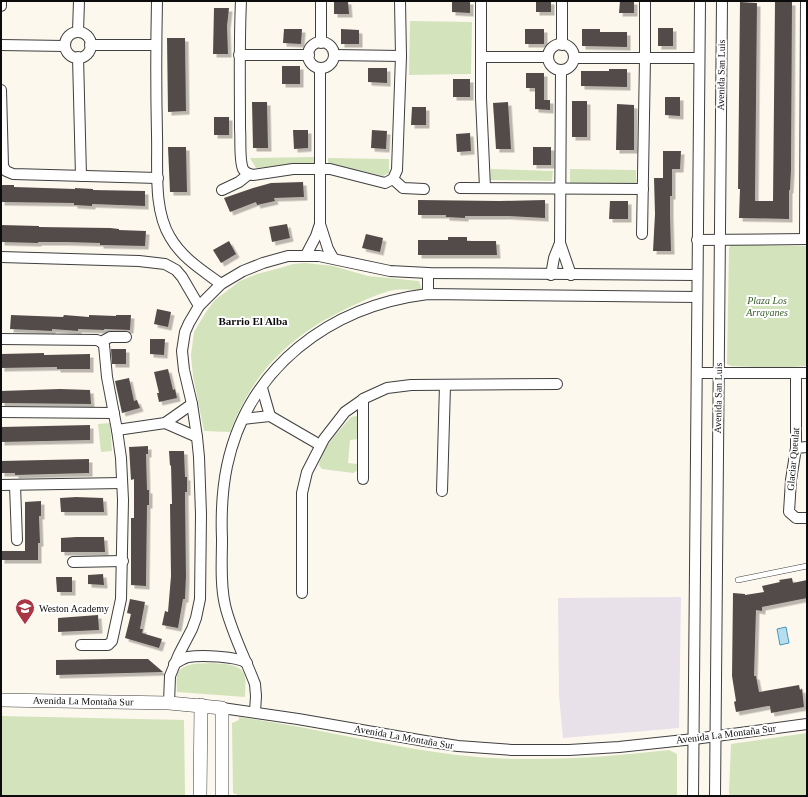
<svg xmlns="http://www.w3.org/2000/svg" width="808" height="797" viewBox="0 0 808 797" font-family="'Times New Roman',serif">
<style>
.industrial{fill:#e8e1e9}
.green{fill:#d3e3bb}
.water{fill:#b7deee;stroke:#4897bc}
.building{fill:#534c49;filter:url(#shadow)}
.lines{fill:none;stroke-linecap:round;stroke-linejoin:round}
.service-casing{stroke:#3f3f3f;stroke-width:6}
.minor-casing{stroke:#3f3f3f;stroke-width:12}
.tertiary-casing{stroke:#3f3f3f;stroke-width:14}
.service{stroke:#fff;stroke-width:5}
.minor{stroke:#fff;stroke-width:10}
.tertiary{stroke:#fff;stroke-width:13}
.labels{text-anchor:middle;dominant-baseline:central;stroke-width:4;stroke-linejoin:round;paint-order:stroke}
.street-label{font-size:10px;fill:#0c0c0c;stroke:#fff}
.park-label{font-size:10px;font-style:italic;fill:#345b25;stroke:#fff}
.poi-label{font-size:10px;fill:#0c0c0c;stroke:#fff;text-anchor:start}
.neighbourhood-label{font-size:11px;font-weight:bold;fill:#0c0c0c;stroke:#fff}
</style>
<defs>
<filter id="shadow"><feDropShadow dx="3.5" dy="3.5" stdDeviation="0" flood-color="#0004"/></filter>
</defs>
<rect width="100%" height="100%" fill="#fdf8ed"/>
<polygon class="industrial" points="681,597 679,728 563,738 559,695 558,598"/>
<g class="green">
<polygon points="410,21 472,22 471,74 409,75"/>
<polygon points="314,157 314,163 256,168 250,158"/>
<polygon points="328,158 389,159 389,173 383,176 328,163"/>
<polygon points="491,169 553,171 552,181 490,180"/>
<polygon points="570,169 636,170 636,183 570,184"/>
<polygon points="731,245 807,246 807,366 777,368 731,366 727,364 729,248"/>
<path d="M305 263 333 266 368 276 419 281 422 290C413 290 403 289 394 290 379 293 365 300 352 306 291 334 254 370 230 432L204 431 193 376 191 355 194 332 206 312 215 300 240 281 257 274 280 268 293 264Z"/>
<path d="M357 416 359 419 358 439 350 440 348 463 358 464V470L353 473 322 469 319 465C322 448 340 430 351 417Z"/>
<polygon points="110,423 112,451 101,452 98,424"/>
<path d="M211 663C222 664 243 663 245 677 246 683 245 690 245 697L177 692C177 687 176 680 177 675 181 662 201 664 211 663Z"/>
<polygon points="1,716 184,720 185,796 1,796"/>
<path d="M239 717C313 727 384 746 457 755 528 763 599 758 669 750L677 754V796H241L233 793 232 723 239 720Z"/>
<polygon points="807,733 807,796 730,796 729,792 731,744"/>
</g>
<polygon class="water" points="786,627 789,643 780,645 777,629"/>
<g class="building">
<polygon points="334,1 348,1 349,14 334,14"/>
<polygon points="452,1 470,1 470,13 452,12"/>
<rect x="536" y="1" width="15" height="11"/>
<polygon points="620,1 634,1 634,13 619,13"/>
<polygon points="740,2 757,3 755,201 773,201 775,2 792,2 791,170 790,190 789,190 789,219 739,218 740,189 738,189"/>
<polygon points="214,8 229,8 227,26 228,54 213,54"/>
<rect x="658" y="28" width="15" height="18"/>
<polygon points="284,29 302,29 301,44 283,43"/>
<polygon points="341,29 359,30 359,44 341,44"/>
<rect x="525" y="29" width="19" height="15"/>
<polygon points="582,29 600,29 600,32 627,32 627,47 582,46"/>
<polygon points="167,38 185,38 186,111 168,112"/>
<rect x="282" y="66" width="18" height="18"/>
<polygon points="368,68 387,68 387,83 368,82"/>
<polygon points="609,69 627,69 627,87 581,86 581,71 609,71"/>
<polygon points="526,73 544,73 544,100 550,100 550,110 535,109 535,88 526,88"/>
<rect x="453" y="79" width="17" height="18"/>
<polygon points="665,97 680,97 680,116 665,115"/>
<rect x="572" y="101" width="15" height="36"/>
<polygon points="252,102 267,102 268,148 253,148"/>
<polygon points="508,102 511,149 496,149 493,103"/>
<polygon points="617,104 634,105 634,150 616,150"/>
<polygon points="412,107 426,107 426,125 411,125"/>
<rect x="214" y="117" width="15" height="18"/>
<polygon points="293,130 308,130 308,148 294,149"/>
<polygon points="372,130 387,131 386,149 371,148"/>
<polygon points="470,133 471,151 457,152 456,134"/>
<polygon points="168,147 186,147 187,192 170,192"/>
<rect x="533" y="147" width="18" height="18"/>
<polygon points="663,151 681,151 680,169 672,169 672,196 670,196 670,214 671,251 653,251 655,214 654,178 663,178"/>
<polygon points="303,182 304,197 274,198 275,201 257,205 256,202 230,212 224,198 253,188 271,183"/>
<polygon points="1,185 14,185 14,187 75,189 75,188 93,189 93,190 145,191 145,206 92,204 92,206 74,205 74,203 1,202"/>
<polygon points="418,200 499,201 545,200 545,218 508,216 465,216 465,218 446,217 446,215 418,215"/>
<polygon points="610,201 628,201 628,219 609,219"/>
<polygon points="287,224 290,238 272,242 269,227"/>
<polygon points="1,225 39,226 39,227 110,228 119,229 119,230 146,231 145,246 100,245 100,243 65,242 38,242 38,243 1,242"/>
<polygon points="366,234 383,238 380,252 362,248"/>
<polygon points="448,237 467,237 467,241 496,241 497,255 418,255 418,240 448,240"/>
<polygon points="229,241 236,254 221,263 213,250"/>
<polygon points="157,309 171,312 168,327 154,324"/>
<polygon points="11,315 63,317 64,315 89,317 89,315 116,316 116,315 131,315 130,330 104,329 104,330 78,329 78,331 52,329 52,331 10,329"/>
<polygon points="150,339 165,339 164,355 150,354"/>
<polygon points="111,349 126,349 126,364 112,364"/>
<polygon points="44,353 44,355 90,354 90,369 57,369 57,367 1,368 1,354"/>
<polygon points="168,369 173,390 175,389 177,398 159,402 157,393 159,393 154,372"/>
<polygon points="129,378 134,401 137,400 140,408 122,413 115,381"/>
<polygon points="60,389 90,390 91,404 1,403 1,391"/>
<polygon points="90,425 90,440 1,442 1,427"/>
<polygon points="148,446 148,454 146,454 147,490 149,490 149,505 147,505 146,586 131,585 131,518 134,518 134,479 131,480 129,447"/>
<polygon points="169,451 184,451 185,477 187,477 187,492 185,492 186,576 185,599 183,599 178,628 162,625 165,611 168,612 171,576 170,504 172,504 171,465 170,466"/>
<polygon points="89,459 89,473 15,475 15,473 1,473 1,461"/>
<polygon points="76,497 103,498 104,512 61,512 60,498"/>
<polygon points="41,501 41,516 39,516 40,543 38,543 38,560 1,560 1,551 25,551 25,502"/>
<polygon points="76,537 104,537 105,552 61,552 61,538"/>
<polygon points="103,574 104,585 88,584 88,575"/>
<polygon points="56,577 72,577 72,592 57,592"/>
<polygon points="792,578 793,583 807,580 807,598 762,607 762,611 756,610 754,676 756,676 759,692 799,685 800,690 802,689 804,707 771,713 770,706 768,706 736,712 734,702 736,701 732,676 733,593 745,594 745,595 764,592 762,586 780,582 779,580"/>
<polygon points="130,599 145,602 140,629 143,629 142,633 162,639 159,648 125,638 131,614 127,613"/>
<polygon points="98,615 99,630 58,632 58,618"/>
<polygon points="111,659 148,659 163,672 56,675 56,660"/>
</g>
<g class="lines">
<g class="service-casing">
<polyline id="service" points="738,580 807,566"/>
</g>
<g class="minor-casing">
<g id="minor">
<path d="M157 1C156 46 156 90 157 135 158 167 153 209 170 237 182 258 202 270 221 284"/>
<path d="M241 1C239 44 240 86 240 129 241 139 239 160 243 169 245 173 248 174 253 175L293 169H330L385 183 393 179 397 170 401 56 400 1"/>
<polyline points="481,1 481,98 485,188"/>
<polyline points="1,6 1,1"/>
<polyline points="78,32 79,1"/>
<circle cx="78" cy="45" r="13"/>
<circle cx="321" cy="55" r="13"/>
<polyline points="321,43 321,1"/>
<circle cx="561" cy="57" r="13"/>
<polyline points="1,45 65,46"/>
<polyline points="90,45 155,45"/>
<polyline points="562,45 562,1"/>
<polyline points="239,55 309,55"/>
<polyline points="334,55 401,56"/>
<polyline points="78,57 81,176"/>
<polyline points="481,57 548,57"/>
<polyline points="574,58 699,58"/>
<polyline points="320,68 320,224 328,249 333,258"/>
<polyline points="1,90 3,166 6,171 13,174 158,178"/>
<polyline points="393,179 403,188 424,189"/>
<polyline points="460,188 643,189"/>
<polyline points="222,190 239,182 249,174"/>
<polyline points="642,234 645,58 645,1"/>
<polyline points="805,239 806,1"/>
<polyline points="697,240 807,239"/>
<polyline points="560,243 571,275"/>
<polyline points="306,255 316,236 320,224"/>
<polyline points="1,257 139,261 165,264 176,270 182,277 199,306"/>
<polyline points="551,275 554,258 560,243 561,70"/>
<polyline points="428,294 428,273"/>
<polyline points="1,339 97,340 101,342 104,345 107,377 117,430 121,458 123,500 121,599 112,641 108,645 81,645"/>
<polyline points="101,342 110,337 126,337"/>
<polyline points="697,373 807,373"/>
<polyline points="796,373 796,448 791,480 789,512 796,518 807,518"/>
<polyline points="262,388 270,416"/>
<polyline points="363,399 363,479"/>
<polyline points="1,412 114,413"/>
<polyline points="243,419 270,416 320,445"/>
<polyline points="165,423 197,437"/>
<polyline points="117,430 165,423 192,404"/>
<polyline points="796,448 807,447"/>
<polyline points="1,485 122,483"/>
<polyline points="15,485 17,540"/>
<polyline points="442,491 445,385"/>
<polyline points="73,562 123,561"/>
<polyline points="302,593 302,493 307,472 324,439 345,412 365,398 387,388 411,385 557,384"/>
<path d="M174 664C178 662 183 658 188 657 201 655 236 656 247 663"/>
<polyline points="169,703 170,676 179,654 192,629 196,618 200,599 201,514 199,457 197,437 192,404 184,370 182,351 185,332 189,323 199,306 221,284 243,271 263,263 288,256 319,256 390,271 428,273 697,275"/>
<polyline points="222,708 298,719 425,741 458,746 512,750 569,750 619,747 694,739 807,724"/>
<path d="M255 712 256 696 255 684C245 658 231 631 225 605 220 583 222 560 222 539 221 514 222 490 227 466 248 367 330 306 428 294L697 297"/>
<polyline points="693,796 700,1"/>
<polyline points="715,796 722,1"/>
</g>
</g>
<g class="tertiary-casing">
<g id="tertiary">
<polyline points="1,700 169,703 222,708 222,796"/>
<polyline points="200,796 201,705"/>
</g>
</g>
<use href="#service" class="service"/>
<use href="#minor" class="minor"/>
<use href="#tertiary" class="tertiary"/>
</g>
<defs>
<g id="school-pin" transform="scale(1)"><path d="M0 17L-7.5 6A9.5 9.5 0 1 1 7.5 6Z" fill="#aa3545" stroke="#fff"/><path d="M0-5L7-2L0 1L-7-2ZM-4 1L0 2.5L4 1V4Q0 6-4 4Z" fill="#fff"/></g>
</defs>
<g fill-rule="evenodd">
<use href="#school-pin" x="25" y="608"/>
</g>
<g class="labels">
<g class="street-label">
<text transform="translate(721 75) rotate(-89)">Avenida San Luis</text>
<text transform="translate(718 398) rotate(-89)">Avenida San Luis</text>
<text transform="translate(793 459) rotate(-85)">Glaciar Queulat</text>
<text transform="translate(83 701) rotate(1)">Avenida La Montaña Sur</text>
<text transform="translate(726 734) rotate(-7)">Avenida La Montaña Sur</text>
<text transform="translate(404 737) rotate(10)">Avenida La Montaña Sur</text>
</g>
<g class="park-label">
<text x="767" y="300">Plaza Los<tspan x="767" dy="12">Arrayanes</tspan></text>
</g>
<g class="poi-label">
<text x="39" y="608">Weston Academy</text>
</g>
<g class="neighbourhood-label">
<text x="253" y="321">Barrio El Alba</text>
</g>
</g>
<rect width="808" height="797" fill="none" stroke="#0c0c0c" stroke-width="4"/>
</svg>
